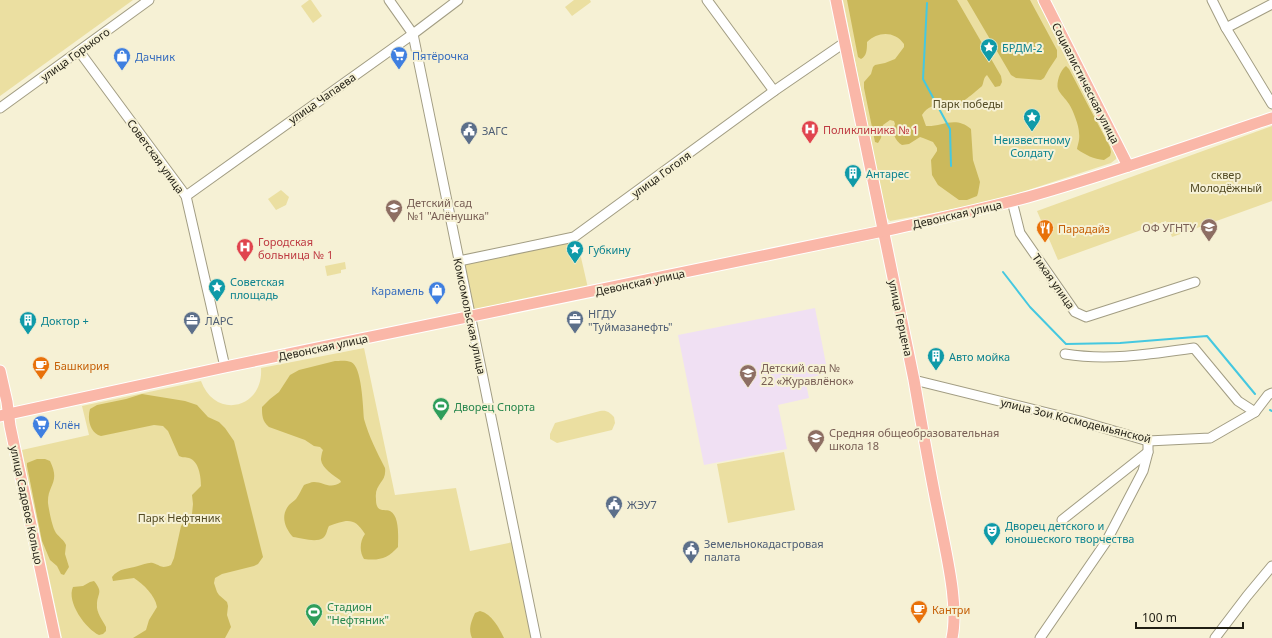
<svg xmlns="http://www.w3.org/2000/svg" width="1272" height="638" viewBox="0 0 1272 638" font-family="'Noto Sans',sans-serif">
<style>
.education{fill:#f0e0f3}
.green{fill:#ebdfa1}
.forest{fill:#cbb95c}
.lines{fill:none;stroke-linecap:round;stroke-linejoin:round}
.stream{stroke:#45c8e0;stroke-width:2}
.minor-casing{stroke:#a29d83;stroke-width:11}
.major-casing{stroke:#fff;stroke-width:13}
.minor{stroke:#fff;stroke-width:9}
.major{stroke:#fab7a8;stroke-width:11}
.labels{text-anchor:middle;dominant-baseline:central;stroke-width:4;stroke-linejoin:round;paint-order:stroke}
.culture-label{font-size:11px;fill:#0d838f;stroke:#f6f1d5;text-anchor:start}
.street-label{font-size:11px;fill:#201e14;stroke:#f6f1d5}
.shop-label{font-size:11px;fill:#366cbe;stroke:#f6f1d5;text-anchor:start}
.park-label{font-size:11px;fill:#534b24;stroke:#f6f1d5}
.health-label{font-size:11px;fill:#be3a42;stroke:#f6f1d5;text-anchor:start}
.service-label{font-size:11px;fill:#4e5e75;stroke:#f6f1d5;text-anchor:start}
.education-label{font-size:11px;fill:#785e54;stroke:#f6f1d5;text-anchor:start}
.food-label{font-size:11px;fill:#c56008;stroke:#f6f1d5;text-anchor:start}
.leisure-label{font-size:11px;fill:#27864d;stroke:#f6f1d5;text-anchor:start}
</style>
<rect width="100%" height="100%" fill="#f6f1d5"/>
<polygon class="education" points="815,308 828,374 805,378 809,398 778,405 787,449 704,465 678,335"/>
<g class="green">
<polygon points="0,0 133,0 0,96"/>
<polygon points="309,0 311,0 322,16 313,23 301,6"/>
<polygon points="574,0 590,0 591,2 572,16 565,7"/>
<polygon points="843,0 1037,0 1117,153 1116,159 1111,163 991,202 890,221 886,217"/>
<polygon points="1272,126 1272,201 1172,237 1166,221 1058,260 1037,211"/>
<polygon points="281,190 289,197 286,205 276,210 268,199"/>
<polygon points="577,240 588,288 475,312 464,263"/>
<polygon points="345,262 346,269 341,270 341,273 327,276 325,266"/>
<path d="M364 348 395 495 456 488 470 551 513 542 532 638H62L22 450 89 435 82 406 201 381C215 420 264 409 261 368Z"/>
<path d="M600 411C607 410 609 412 614 417L615 423 612 430 557 443 550 439V434L555 423Z"/>
<polygon points="784,452 795,510 728,523 717,464"/>
</g>
<g class="forest">
<path d="M847 0H957L1001 76 1002 82 1000 86 995 87 987 75C983 78 984 82 982 86 979 89 963 102 959 104 945 108 931 100 922 115L926 126C942 127 955 115 971 129L973 160 980 182 978 193 977 196 967 200H959L938 185 932 175 931 160 937 151V148L933 142 923 138 920 137 909 144 902 145C895 141 891 131 895 124L894 121 890 120 883 125 881 138 878 143 875 142 864 88V82L871 74 873 67 875 65 885 63 895 59 904 47V44C895 31 878 31 867 42 867 49 867 56 861 59L858 57Z"/>
<polygon points="967,0 1030,0 1057,50 1057,57 1049,69 1044,78 1041,80 1016,78 1011,75"/>
<path d="M1066 66 1069 69 1110 147 1111 152 1110 156 1104 160C1094 159 1085 155 1077 149 1078 144 1080 139 1079 133 1079 126 1073 110 1069 104 1066 99 1060 94 1058 89 1056 83 1060 70 1066 66Z"/>
<path d="M335 361C339 361 346 360 351 362 362 366 363 408 364 419 369 437 377 452 385 468 387 483 374 483 376 499 376 501 376 504 377 506 379 512 386 509 390 511 400 516 398 538 398 547 388 558 380 561 364 559 359 551 360 541 365 534 354 516 346 520 329 526 327 529 327 535 323 538 316 543 301 538 293 537 285 528 280 516 289 505 291 503 294 501 296 499 299 495 301 490 304 485 307 484 311 482 314 482 324 482 330 490 341 482L340 480C334 476 322 468 321 460 321 457 322 452 323 450L320 447 314 446 305 440 269 427C262 421 262 415 262 407L270 399 279 392 290 375 299 370Z"/>
<path d="M142 394 185 401 197 405 208 417 219 422 225 428 234 441 263 557 258 564 254 566 222 574 215 578 214 583 217 592 219 595 227 602 228 606 227 615 231 627 225 638H133L146 630 149 620 157 607C155 595 144 585 134 578L113 581 112 577C119 568 128 569 138 566 143 565 148 562 153 563 162 566 161 569 171 565L174 558 181 526 192 514 193 504 192 495 201 486C201 477 199 461 189 458 185 457 183 458 179 456L168 431 163 426 154 425 101 436C90 433 87 419 90 409L97 405 126 399Z"/>
<path d="M37 459H45L50 461C61 483 47 485 48 503 49 510 52 527 56 533 59 537 64 540 66 545L65 554 69 567 64 575 61 574 57 566 50 560 42 541 27 466V463Z"/>
<path d="M94 581C104 593 97 593 97 605 96 612 103 621 106 627V631L103 634 99 635C86 629 66 602 73 587L83 586 90 582Z"/>
<path d="M480 611C492 614 499 628 504 638H472C468 629 471 622 475 613Z"/>
</g>
<g class="lines">
<g class="stream">
<polyline points="927,3 923,79 950,129 951,166"/>
<polyline points="1003,272 1030,307 1066,344 1120,343 1207,336 1255,394"/>
<polyline points="1270,410 1272,411"/>
</g>
<g class="minor-casing">
<g id="minor">
<polyline points="389,0 413,34 536,638"/>
<polyline points="707,0 774,91"/>
<polyline points="1212,0 1226,28 1272,104"/>
<polyline points="1226,28 1272,4"/>
<polyline points="79,51 186,196 225,367"/>
<polyline points="0,108 149,0"/>
<polyline points="186,196 413,34 458,0"/>
<polyline points="1012,201 1020,233 1075,312 1086,317 1195,282"/>
<polyline points="459,261 574,237 774,91 844,43"/>
<path d="M1065 354C1108 361 1151 354 1194 348L1238 401 1255 412"/>
<polyline points="914,380 1080,421 1148,441 1210,438 1255,412 1268,395 1272,393"/>
<polyline points="1062,520 1148,452"/>
<polyline points="1040,638 1106,542 1143,471 1148,452 1148,441"/>
<polyline points="1215,638 1247,596 1272,566"/>
</g>
</g>
<g class="major-casing">
<g id="major">
<path d="M836 0 914 380C922 427 930 474 940 521 946 554 959 605 952 638"/>
<polyline points="1044,0 1128,166"/>
<polyline points="0,371 7,402 10,426 55,638"/>
<path d="M0 416 225 367 883 231C932 220 980 210 1028 197 1110 174 1191 145 1272 118"/>
</g>
</g>
<use href="#minor" class="minor"/>
<use href="#major" class="major"/>
</g>
<defs>
<g id="sight-pin" transform="scale(0.9)"><path d="M0 17L-7.5 6A9.5 9.5 0 1 1 7.5 6Z" fill="#0f9aa8" stroke="#f6f1d5"/><path d="M0-6L1.8-2.2L6-1.7L2.9 1.2L3.7 5.4L0 3.3L-3.7 5.4L-2.9 1.2L-6-1.7L-1.8-2.2Z" fill="#fff"/></g>
<g id="supermarket-pin" transform="scale(0.9)"><path d="M0 17L-7.5 6A9.5 9.5 0 1 1 7.5 6Z" fill="#3f7fe0" stroke="#f6f1d5"/><path d="M-6-5.5h2.5l.6 2H6L4.5 2H-2.5L-4.4-4H-6ZM-1.5 3.2a1.3 1.3 0 1 0 .1 0ZM3 3.2a1.3 1.3 0 1 0 .1 0Z" fill="#fff"/></g>
<g id="shop-pin" transform="scale(0.9)"><path d="M0 17L-7.5 6A9.5 9.5 0 1 1 7.5 6Z" fill="#3f7fe0" stroke="#f6f1d5"/><path d="M-5-2.5h2.3a2.7 3.5 0 0 1 5.4 0H5L5.5 6h-11ZM-1.5-2.5h3a1.5 2.3 0 0 0-3 0Z" fill="#fff"/></g>
<g id="hospital-pin" transform="scale(0.9)"><path d="M0 17L-7.5 6A9.5 9.5 0 1 1 7.5 6Z" fill="#e0444e" stroke="#f6f1d5"/><path d="M-5-5h3v3.5h4V-5h3V5h-3V1.5h-4V5h-3Z" fill="#fff"/></g>
<g id="civic-pin" transform="scale(0.9)"><path d="M0 17L-7.5 6A9.5 9.5 0 1 1 7.5 6Z" fill="#5c6f8a" stroke="#f6f1d5"/><path d="M-.6-6.5H3V-4.5H.6V-3L4-1V1h2V6H-6V1h2V-1L-.6-3ZM-1.2 2.5V6h2.4V2.5Z" fill="#fff"/></g>
<g id="building-pin" transform="scale(0.9)"><path d="M0 17L-7.5 6A9.5 9.5 0 1 1 7.5 6Z" fill="#0f9aa8" stroke="#f6f1d5"/><path d="M-4-6H4V6H1V3H-1V6H-4ZM-2.5-4.3h1.7v1.8h-1.7ZM.8-4.3h1.7v1.8H.8ZM-2.5-1h1.7V.8h-1.7ZM.8-1h1.7V.8H.8Z" fill="#fff"/></g>
<g id="school-pin" transform="scale(0.9)"><path d="M0 17L-7.5 6A9.5 9.5 0 1 1 7.5 6Z" fill="#8d6e63" stroke="#f6f1d5"/><path d="M0-5L7-2L0 1L-7-2ZM-4 1L0 2.5L4 1V4Q0 6-4 4Z" fill="#fff"/></g>
<g id="university-pin" transform="scale(0.9)"><path d="M0 17L-7.5 6A9.5 9.5 0 1 1 7.5 6Z" fill="#8d6e63" stroke="#f6f1d5"/><path d="M0-5L7-2L0 1L-7-2ZM-4 1L0 2.5L4 1V4Q0 6-4 4Z" fill="#fff"/></g>
<g id="restaurant-pin" transform="scale(0.9)"><path d="M0 17L-7.5 6A9.5 9.5 0 1 1 7.5 6Z" fill="#e8710a" stroke="#f6f1d5"/><path d="M-5-6h1v4h1v-4h1v4h1v-4h1v5L-1.5 .5V6h-2V.5L-5-1ZM5-6V6H3V1.5H1.5Q1.5-4 5-6Z" fill="#fff"/></g>
<g id="office-pin" transform="scale(0.9)"><path d="M0 17L-7.5 6A9.5 9.5 0 1 1 7.5 6Z" fill="#5c6f8a" stroke="#f6f1d5"/><path d="M-6-3h4V-5.5h4V-3h4V5H-6ZM-1-4.5V-3h2v-1.5ZM-6 0V1H6V0Z" fill="#fff"/></g>
<g id="cafe-pin" transform="scale(0.9)"><path d="M0 17L-7.5 6A9.5 9.5 0 1 1 7.5 6Z" fill="#e8710a" stroke="#f6f1d5"/><path d="M-5.5-4.5H6V0H3Q3 3.5 0 3.5H-2.5Q-5.5 3.5-5.5 0ZM3-3.2v2h1.7v-2ZM-6 4.5H4V6H-6Z" fill="#fff"/></g>
<g id="stadium-pin" transform="scale(0.9)"><path d="M0 17L-7.5 6A9.5 9.5 0 1 1 7.5 6Z" fill="#2e9e5b" stroke="#f6f1d5"/><path d="M0-5a6.5 5 0 1 0 0 10a6.5 5 0 1 0 0-10ZM-3.5-1.8h7v3.6h-7Z" fill="#fff"/></g>
<g id="theatre-pin" transform="scale(0.9)"><path d="M0 17L-7.5 6A9.5 9.5 0 1 1 7.5 6Z" fill="#0f9aa8" stroke="#f6f1d5"/><path d="M-5-5.5Q0-4 5-5.5V0Q5 5 0 6Q-5 5-5 0ZM-3.3-2.5H-1v1.5H-3.3ZM1-2.5H3.3v1.5H1ZM-2.8 1Q0 5.5 2.8 1Z" fill="#fff"/></g>
</defs>
<g fill-rule="evenodd">
<use href="#sight-pin" x="989" y="47"/>
<use href="#supermarket-pin" x="399" y="55"/>
<use href="#shop-pin" x="122" y="56"/>
<use href="#sight-pin" x="1032" y="117"/>
<use href="#hospital-pin" x="810" y="129"/>
<use href="#civic-pin" x="469" y="130"/>
<use href="#building-pin" x="853" y="173"/>
<use href="#school-pin" x="394" y="208"/>
<use href="#university-pin" x="1209" y="227"/>
<use href="#restaurant-pin" x="1045" y="228"/>
<use href="#hospital-pin" x="245" y="247"/>
<use href="#sight-pin" x="575" y="249"/>
<use href="#sight-pin" x="217" y="287"/>
<use href="#shop-pin" x="437" y="290"/>
<use href="#office-pin" x="575" y="319"/>
<use href="#building-pin" x="28" y="320"/>
<use href="#office-pin" x="192" y="320"/>
<use href="#building-pin" x="936" y="356"/>
<use href="#cafe-pin" x="41" y="365"/>
<use href="#school-pin" x="748" y="373"/>
<use href="#stadium-pin" x="441" y="406"/>
<use href="#supermarket-pin" x="41" y="424"/>
<use href="#school-pin" x="816" y="438"/>
<use href="#civic-pin" x="614" y="504"/>
<use href="#theatre-pin" x="992" y="531"/>
<use href="#civic-pin" x="691" y="549"/>
<use href="#cafe-pin" x="919" y="609"/>
<use href="#stadium-pin" x="314" y="612"/>
</g>
<g class="labels">
<g class="culture-label">
<text x="1002" y="47">БРДМ-2</text>
<text x="1032" y="139" text-anchor="middle">Неизвестному<tspan x="1032" dy="13">Солдату</tspan></text>
<text x="866" y="173">Антарес</text>
<text x="588" y="249">Губкину</text>
<text x="230" y="281">Советская<tspan x="230" dy="13">площадь</tspan></text>
<text x="41" y="320">Доктор +</text>
<text x="949" y="356">Авто мойка</text>
<text x="1005" y="525">Дворец детского и<tspan x="1005" dy="13">юношеского творчества</tspan></text>
</g>
<g class="street-label">
<text transform="translate(75 54) rotate(-36)">улица Горького</text>
<text transform="translate(1086 83) rotate(63)">Социалистическая улица</text>
<text transform="translate(322 98) rotate(-35)">улица Чапаева</text>
<text transform="translate(156 156) rotate(54)">Советская улица</text>
<text transform="translate(661 174) rotate(-36)">улица Гоголя</text>
<text transform="translate(957 214) rotate(-13)">Девонская улица</text>
<text transform="translate(1054 281) rotate(55)">Тихая улица</text>
<text transform="translate(640 282) rotate(-12)">Девонская улица</text>
<text transform="translate(470 316) rotate(78)">Комсомольская улица</text>
<text transform="translate(901 318) rotate(78)">улица Герцена</text>
<text transform="translate(323 347) rotate(-12)">Девонская улица</text>
<text transform="translate(1076 420) rotate(14)">улица Зои Космодемьянской</text>
<text transform="translate(27 505) rotate(78)">улица Садовое Кольцо</text>
</g>
<g class="shop-label">
<text x="412" y="55">Пятёрочка</text>
<text x="135" y="56">Дачник</text>
<text x="424" y="290" text-anchor="end">Карамель</text>
<text x="54" y="424">Клён</text>
</g>
<g class="park-label">
<text x="968" y="103">Парк победы</text>
<text x="1226" y="174">сквер<tspan x="1226" dy="13">Молодёжный</tspan></text>
<text x="179" y="517">Парк Нефтяник</text>
</g>
<g class="health-label">
<text x="823" y="129">Поликлиника № 1</text>
<text x="258" y="241">Городская<tspan x="258" dy="13">больница № 1</tspan></text>
</g>
<g class="service-label">
<text x="482" y="130">ЗАГС</text>
<text x="588" y="313">НГДУ<tspan x="588" dy="13">"Туймазанефть"</tspan></text>
<text x="205" y="320">ЛАРС</text>
<text x="627" y="504">ЖЭУ7</text>
<text x="704" y="543">Земельнокадастровая<tspan x="704" dy="13">палата</tspan></text>
</g>
<g class="education-label">
<text x="407" y="202">Детский сад<tspan x="407" dy="13">№1 "Алёнушка"</tspan></text>
<text x="1196" y="227" text-anchor="end">ОФ УГНТУ</text>
<text x="761" y="367">Детский сад №<tspan x="761" dy="13">22 «Журавлёнок»</tspan></text>
<text x="829" y="432">Средняя общеобразовательная<tspan x="829" dy="13">школа 18</tspan></text>
</g>
<g class="food-label">
<text x="1058" y="228">Парадайз</text>
<text x="54" y="365">Башкирия</text>
<text x="932" y="609">Кантри</text>
</g>
<g class="leisure-label">
<text x="454" y="406">Дворец Спорта</text>
<text x="327" y="606">Стадион<tspan x="327" dy="13">"Нефтяник"</tspan></text>
</g>
</g>
<path d="M1136 622v6h107v-6" fill="none" stroke="#201e14" stroke-width="2"/>
<text x="1142" y="622" font-size="12" fill="#201e14" stroke="#f6f1d5" stroke-width="3" paint-order="stroke">100 m</text>
</svg>
